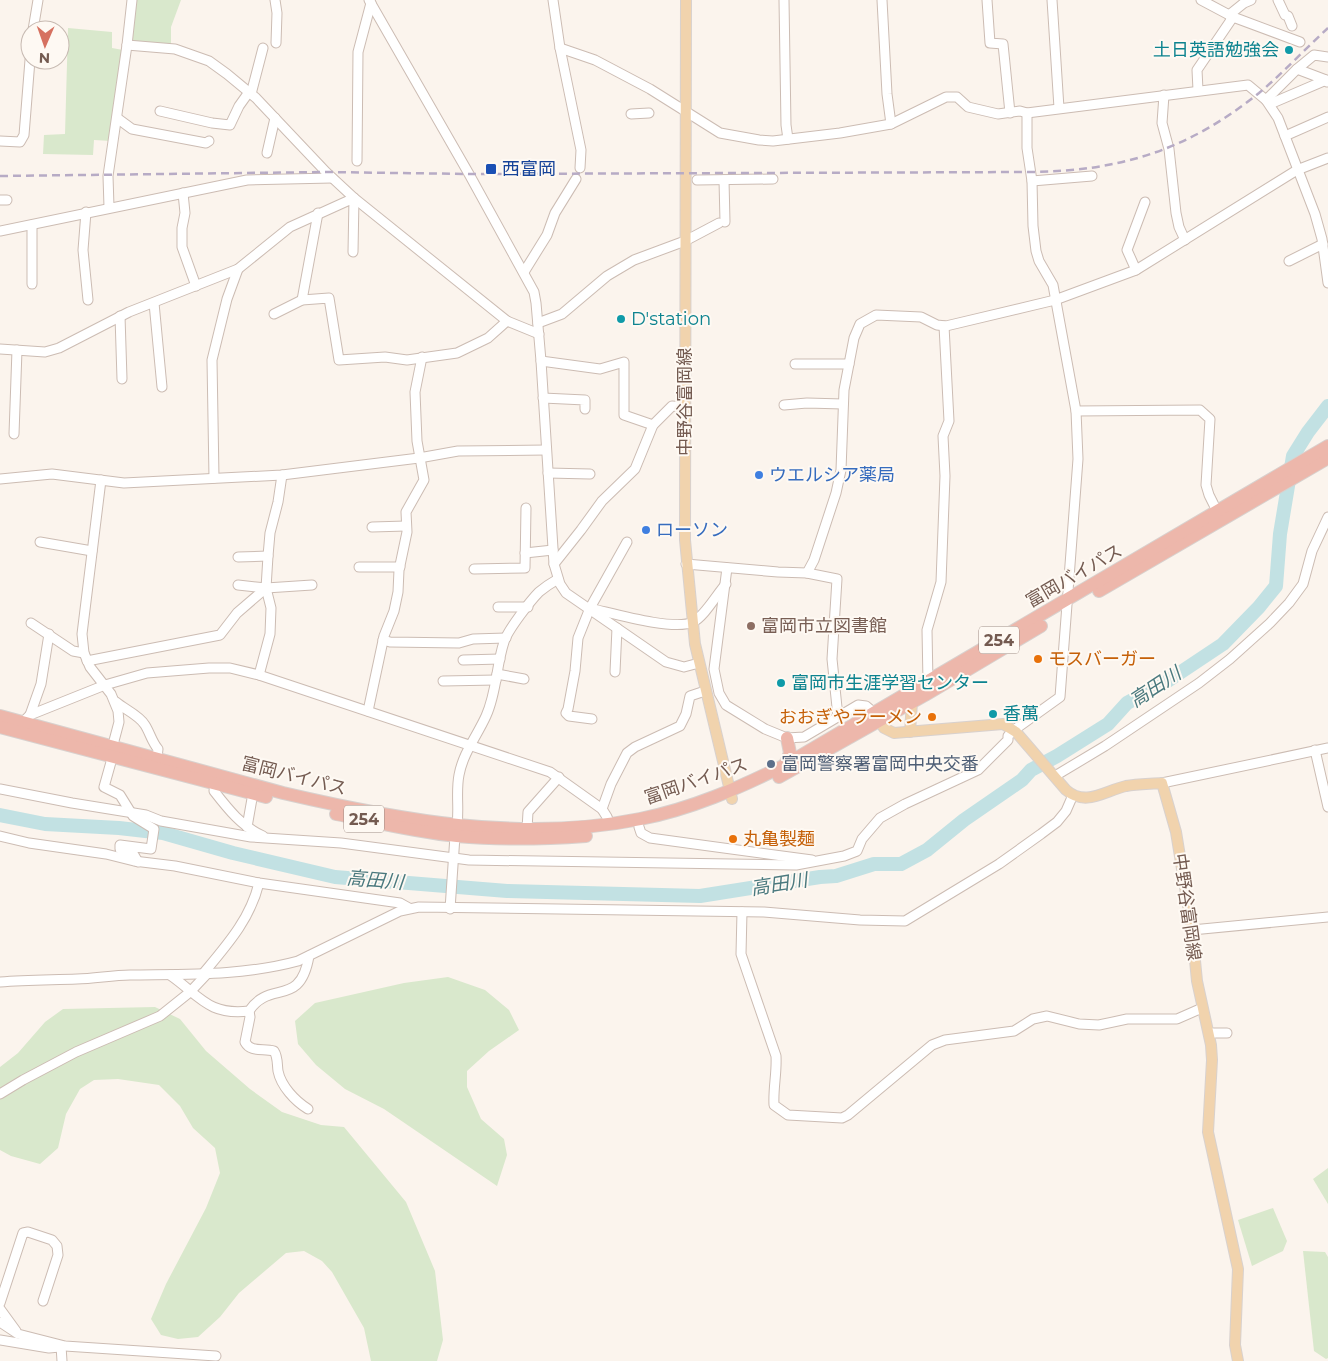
<svg xmlns="http://www.w3.org/2000/svg" width="1328" height="1361" viewBox="0 0 1328 1361" font-family="Montserrat,'Noto Sans JP',sans-serif">
<style>
.green{fill:#d9e8cc}
.lines{fill:none;stroke-linecap:round;stroke-linejoin:round}
.river{stroke:#c2e1e3;stroke-width:14}
.minor-casing{stroke:#ccbcb3;stroke-width:11}
.major-casing{stroke:#d8d1ce;stroke-width:12}
.highway-casing{stroke:#d8d1ce;stroke-width:14}
.minor{stroke:#fff;stroke-width:9}
.major{stroke:#f1d3ad;stroke-width:10}
.highway{stroke:#edb7ab;stroke-width:12}
.rail{stroke:#b7abc5;stroke-width:2.5;stroke-dasharray:8 5;stroke-linecap:butt}
.culture-dot{fill:#0f9aa8;stroke:#fef9f3;stroke-width:2}
.transit-dot{fill:#1a4fb4;stroke:#fef9f3;stroke-width:2}
.shop-dot{fill:#3f7fe0;stroke:#fef9f3;stroke-width:2}
.education-dot{fill:#8d6e63;stroke:#fef9f3;stroke-width:2}
.food-dot{fill:#e8710a;stroke:#fef9f3;stroke-width:2}
.service-dot{fill:#5c6f8a;stroke:#fef9f3;stroke-width:2}
.labels{text-anchor:middle;dominant-baseline:central;stroke-width:4;stroke-linejoin:round;paint-order:stroke}
.shield{fill:#fef9f3;stroke:#9d8a82;stroke-width:1}
.shield-label{font-size:16px;font-weight:bold;fill:#745b51}
.culture-label{font-size:18px;fill:#0d838f;stroke:#fef9f3;text-anchor:start}
.transit-label{font-size:18px;fill:#164399;stroke:#fef9f3;text-anchor:start}
.street-label{font-size:18px;fill:#745b51;stroke:#fef9f3}
.shop-label{font-size:18px;fill:#366cbe;stroke:#fef9f3;text-anchor:start}
.education-label{font-size:18px;fill:#785e54;stroke:#fef9f3;text-anchor:start}
.food-label{font-size:18px;fill:#c56008;stroke:#fef9f3;text-anchor:start}
.service-label{font-size:18px;fill:#4e5e75;stroke:#fef9f3;text-anchor:start}
.water-label{font-size:19px;font-style:italic;fill:#4a797e;stroke:#fef9f3}
</style>
<rect width="100%" height="100%" fill="#fbf4ed"/>
<g class="green">
<polygon points="135,0 181,0 171,27 171,46 131,42"/>
<polygon points="68,28 112,32 112,48 123,50 111,141 94,140 93,155 43,154 44,135 65,134"/>
<polygon points="448,977 485,990 509,1010 519,1030 489,1051 467,1071 467,1087 481,1119 504,1139 507,1155 497,1186 384,1109 345,1089 316,1065 298,1044 295,1021 315,1003 404,983"/>
<polygon points="155,1007 180,1019 206,1051 250,1089 282,1112 321,1125 344,1127 406,1202 435,1271 443,1340 437,1361 371,1361 364,1328 332,1272 322,1261 304,1251 286,1253 239,1293 220,1317 198,1337 178,1339 161,1335 151,1319 166,1284 206,1208 220,1173 215,1148 193,1128 180,1106 159,1085 118,1079 94,1080 80,1089 66,1114 58,1148 40,1164 11,1156 0,1150 0,1067 18,1053 45,1022 63,1009"/>
<polygon points="1328,1168 1328,1204 1313,1179"/>
<polygon points="1273,1208 1287,1241 1283,1251 1252,1266 1238,1220"/>
<polygon points="1303,1251 1325,1252 1328,1257 1328,1358 1326,1359 1314,1351"/>
</g>
<g class="lines">
<polyline class="river" points="0,815 45,824 119,828 163,833 233,853 335,877 507,891 700,896 820,877 836,876 874,864 901,864 927,850 964,820 1022,780 1031,770 1057,756 1108,724 1127,703 1166,682 1223,644 1259,607 1276,586 1280,534 1293,456 1308,432 1328,406"/>
<g class="minor-casing">
<g id="minor">
<polyline points="275,0 277,13 276,43"/>
<polyline points="369,0 469,174 534,292 536,303 541,361 554,564 560,584 566,593 666,662 684,667 699,663"/>
<polyline points="553,0 560,48 581,150 580,168"/>
<polyline points="784,0 786,125 788,139"/>
<polyline points="882,0 887,94 891,124"/>
<polyline points="987,0 990,43 1003,44 1010,113"/>
<polyline points="1052,0 1059,108"/>
<polyline points="1201,0 1233,17 1300,42"/>
<polyline points="1278,0 1285,15 1288,16 1292,26"/>
<polyline points="1229,15 1244,3 1251,0"/>
<polyline points="33,30 38,0"/>
<polyline points="127,45 175,49 209,61 227,74 256,98 326,172 354,198 507,321 539,334"/>
<polyline points="560,48 595,60 650,89 720,133 759,140 773,141 840,133 891,124 946,97 957,97 968,107 998,114 1020,111 1027,113 1248,85 1266,100"/>
<polyline points="1328,57 1314,55 1297,69 1266,100 1278,118 1315,214 1322,239 1328,283"/>
<polyline points="1297,69 1326,80 1327,82"/>
<polyline points="1198,90 1197,70 1233,17"/>
<polyline points="251,94 263,48"/>
<polyline points="1164,95 1162,123 1169,149 1176,213 1179,227 1185,240"/>
<polyline points="1270,104 1326,80"/>
<polyline points="160,111 212,123 230,125 239,106 249,92"/>
<polyline points="631,114 649,113"/>
<polyline points="117,118 132,129 206,143 209,141"/>
<polyline points="1285,136 1328,117"/>
<polyline points="0,141 20,142 24,135 30,60"/>
<polyline points="267,153 275,118"/>
<polyline points="357,161 358,52 371,3"/>
<polyline points="697,180 773,179"/>
<polyline points="724,180 725,222"/>
<polyline points="1032,181 1092,176"/>
<polyline points="183,193 185,213 182,228 182,247 196,286"/>
<polyline points="0,200 7,200"/>
<polyline points="109,207 108,176 127,45 132,0"/>
<polyline points="86,212 83,250 88,300"/>
<polyline points="0,231 247,180 332,178"/>
<polyline points="1289,261 1323,244"/>
<polyline points="1136,270 1127,250 1145,202"/>
<polyline points="524,272 547,235 555,213 576,179"/>
<polyline points="32,284 32,225"/>
<polyline points="302,300 318,213"/>
<polyline points="154,303 162,387"/>
<polyline points="274,314 302,300 329,298 339,360 385,357 407,360 457,353 488,338 507,321"/>
<polyline points="120,316 122,379"/>
<polyline points="538,323 562,314 607,276 634,260 685,241 719,223"/>
<polyline points="0,349 45,352 59,348 129,312 238,269 290,227 354,198 353,252"/>
<polyline points="541,361 600,369 624,362 624,415 653,425"/>
<polyline points="795,364 849,364"/>
<polyline points="543,398 585,400 585,409"/>
<polyline points="784,405 807,403 843,404"/>
<polyline points="1076,411 1200,410 1210,419 1206,485 1209,495 1217,511"/>
<polyline points="14,434 17,350"/>
<polyline points="548,473 590,474"/>
<polyline points="214,478 212,360 227,299 238,269"/>
<polyline points="0,479 52,474 124,483 282,475 419,458 458,451 546,450"/>
<polyline points="101,480 82,634 84,653 90,667 111,694 118,711 119,722 110,756 111,762 104,787 120,795 133,816 154,829 151,849 120,845 120,849 134,855 138,862"/>
<polyline points="372,527 406,526"/>
<polyline points="40,542 92,551"/>
<polyline points="525,553 553,550"/>
<polyline points="238,557 268,556"/>
<polyline points="554,564 581,530 602,501 635,469 653,425 672,406 685,407"/>
<polyline points="686,564 778,572 807,573 814,560 836,493 841,470 844,390 854,338 860,324 876,315 921,317 937,325 946,326 1055,300 1136,270 1297,170 1328,158"/>
<polyline points="359,567 400,567"/>
<polyline points="727,568 714,669 719,693 726,705 765,729 787,738 804,737 858,705 866,706 873,712"/>
<polyline points="474,569 525,568 526,508"/>
<polyline points="807,573 837,579 832,659 838,717"/>
<polyline points="238,585 266,588"/>
<polyline points="498,607 528,607"/>
<path d="M593 609C615 614 674 631 693 622 704 617 717 594 726 584"/>
<polyline points="31,623 73,651 84,653"/>
<polyline points="383,640 390,642 459,643 473,639 506,638"/>
<polyline points="463,660 500,659"/>
<polyline points="87,661 220,635 237,613 266,588 312,585"/>
<polyline points="615,672 617,628"/>
<polyline points="497,674 524,679"/>
<polyline points="259,675 270,634 271,608 266,588 268,556 270,533 278,502 282,475"/>
<polyline points="443,681 496,680"/>
<polyline points="928,682 927,630 941,582 945,476 943,436 949,421 944,326"/>
<path d="M116 702C124 709 139 715 145 725 150 733 152 742 158 749L157 758"/>
<polyline points="368,711 384,636 394,611 398,592 399,570 407,532 406,512 424,480 417,441 415,392 422,357"/>
<polyline points="30,715 41,684 49,634"/>
<polyline points="592,719 569,716 566,713 568,709 575,671 578,638 590,608 627,542"/>
<polyline points="23,722 30,715 105,685 147,673 209,668 230,668 259,675 550,772 602,809 607,817 610,824"/>
<polyline points="1315,750 1328,807"/>
<polyline points="1055,776 1105,746 1199,683 1230,659 1270,623 1289,603 1303,584 1312,551 1328,517"/>
<polyline points="1162,783 1328,748"/>
<path d="M215 784 214 791C228 809 242 827 263 836"/>
<polyline points="0,789 72,803 146,815 161,821 251,837 341,843 469,860 796,865 844,856 857,851 862,839 880,818 905,804 978,770 1008,740 1008,736 1014,730 1060,697 1078,459 1076,411 1053,285 1039,261 1036,251 1033,226 1032,181 1027,148 1027,113"/>
<polyline points="602,809 611,784 627,753 635,747 680,726 686,714 690,696 705,691"/>
<polyline points="247,827 253,793"/>
<polyline points="639,827 641,833 650,838 812,860"/>
<polyline points="527,829 528,812 559,777"/>
<polyline points="0,836 29,843 106,854 134,861 175,866 259,883 400,903 409,908"/>
<path d="M450 909 455 836C461 816 455 795 459 775 463 753 477 736 486 716 497 692 496 666 504 642 507 631 531 600 539 592 545 587 551 583 558 579"/>
<path d="M742 912 741 954 776 1056C777 1073 773 1088 774 1105L788 1115 842 1118 848 1115 932 1045 945 1040 1014 1031 1033 1019 1047 1016 1079 1024 1099 1025 1127 1019H1177L1202 1008"/>
<polyline points="1192,930 1328,917"/>
<path d="M170 975C199 995 208 1016 249 1011 270 979 300 1009 309 956"/>
<path d="M202 975C226 946 250 920 259 883"/>
<path d="M0 982C26 980 51 980 77 979 94 979 112 975 130 975 186 974 243 976 298 961L400 911 419 907 764 912 860 920 905 921 999 864 1041 834 1057 822 1066 811 1073 795"/>
<path d="M249 1011 250 1017 245 1042C251 1053 263 1048 274 1051 278 1057 277 1064 278 1071 281 1086 295 1101 308 1109"/>
<polyline points="1209,1033 1227,1033"/>
<polyline points="0,1094 23,1080 76,1052 160,1016 190,992 206,975"/>
<polyline points="0,1303 23,1233 28,1232 52,1240 57,1246 58,1255 43,1301"/>
<polyline points="0,1309 16,1331"/>
<polyline points="0,1322 18,1334 65,1346 216,1356"/>
<polyline points="0,1340 49,1348 60,1347"/>
<polyline points="61,1346 62,1361"/>
</g>
</g>
<g class="major-casing">
<g id="major">
<polyline points="686,0 685,540 695,644 732,799"/>
<path d="M876 716 884 728 894 733 1003 724 1016 732 1066 790C1086 807 1104 791 1126 786 1137 784 1150 784 1162 783L1176 832 1192 930 1197 981 1211 1045 1212 1060 1208 1132 1238 1269 1235 1345 1238 1361"/>
<polyline points="910,732 912,702"/>
</g>
</g>
<g class="highway-casing">
<g id="highway">
<polyline points="1099,591 1328,458"/>
<path d="M0 716 283 793C399 820 521 843 640 819 691 809 739 788 785 765L1328 446"/>
<polyline points="0,727 266,797"/>
<polyline points="785,765 790,753 787,738"/>
<polyline points="779,777 925,695 1041,626"/>
<path d="M336 814C376 822 416 832 457 836 500 840 543 839 586 836"/>
</g>
</g>
<use href="#minor" class="minor"/>
<use href="#major" class="major"/>
<use href="#highway" class="highway"/>
<path class="rail" d="M0 176 326 172 469 174 1031 172C1121 171 1188 150 1259 93 1283 73 1305 49 1328 28"/>
</g>
<g class="culture-dot">
<circle cx="1289" cy="50" r="5"/>
<circle cx="621" cy="319" r="5"/>
<circle cx="781" cy="683" r="5"/>
<circle cx="993" cy="714" r="5"/>
</g>
<rect class="transit-dot" x="485" y="163" width="12" height="12" rx="2.5"/>
<g class="shop-dot">
<circle cx="759" cy="475" r="5"/>
<circle cx="646" cy="530" r="5"/>
</g>
<circle class="education-dot" cx="751" cy="626" r="5"/>
<g class="food-dot">
<circle cx="1038" cy="659" r="5"/>
<circle cx="932" cy="717" r="5"/>
<circle cx="733" cy="839" r="5"/>
</g>
<circle class="service-dot" cx="771" cy="764" r="5"/>
<g class="labels">
<g class="shield">
<rect x="979" y="626.5" width="40" height="27" rx="4"/>
<rect x="344" y="805.5" width="40" height="27" rx="4"/>
</g>
<g class="shield-label">
<text x="999" y="640">254</text>
<text x="364" y="819">254</text>
</g>
<g class="culture-label">
<text x="1279" y="50" text-anchor="end">土日英語勉強会</text>
<text x="631" y="319">D'station</text>
<text x="791" y="683">富岡市生涯学習センター</text>
<text x="1003" y="714">香萬</text>
</g>
<g class="transit-label">
<text x="502" y="169">西富岡</text>
</g>
<g class="street-label">
<text transform="translate(685 402) rotate(-90)">中野谷富岡線</text>
<text transform="translate(1074 576) rotate(-30)">富岡バイパス</text>
<text transform="translate(294 776) rotate(14)">富岡バイパス</text>
<text transform="translate(696 781) rotate(-19)">富岡バイパス</text>
<text transform="translate(1187 907) rotate(82)">中野谷富岡線</text>
</g>
<g class="shop-label">
<text x="769" y="475">ウエルシア薬局</text>
<text x="656" y="530">ローソン</text>
</g>
<g class="education-label">
<text x="761" y="626">富岡市立図書館</text>
</g>
<g class="food-label">
<text x="1048" y="659">モスバーガー</text>
<text x="922" y="717" text-anchor="end">おおぎやラーメン</text>
<text x="743" y="839">丸亀製麺</text>
</g>
<g class="service-label">
<text x="781" y="764">富岡警察署富岡中央交番</text>
</g>
<g class="water-label">
<text transform="translate(1155 687) rotate(-33)">高田川</text>
<text transform="translate(375 880) rotate(5)">高田川</text>
<text transform="translate(779 884) rotate(-9)">高田川</text>
</g>
</g>
<g transform="translate(45 45) rotate(182)"><circle r="24" fill="#fef9f3" stroke="#c7bab2"/>
<path d="M0-4L9 19L0 12L-9 19Z" fill="#d67160"/>
<text y="-8" font-size="14" font-weight="bold" text-anchor="middle" fill="#745b51">N</text>
</g>
</svg>
